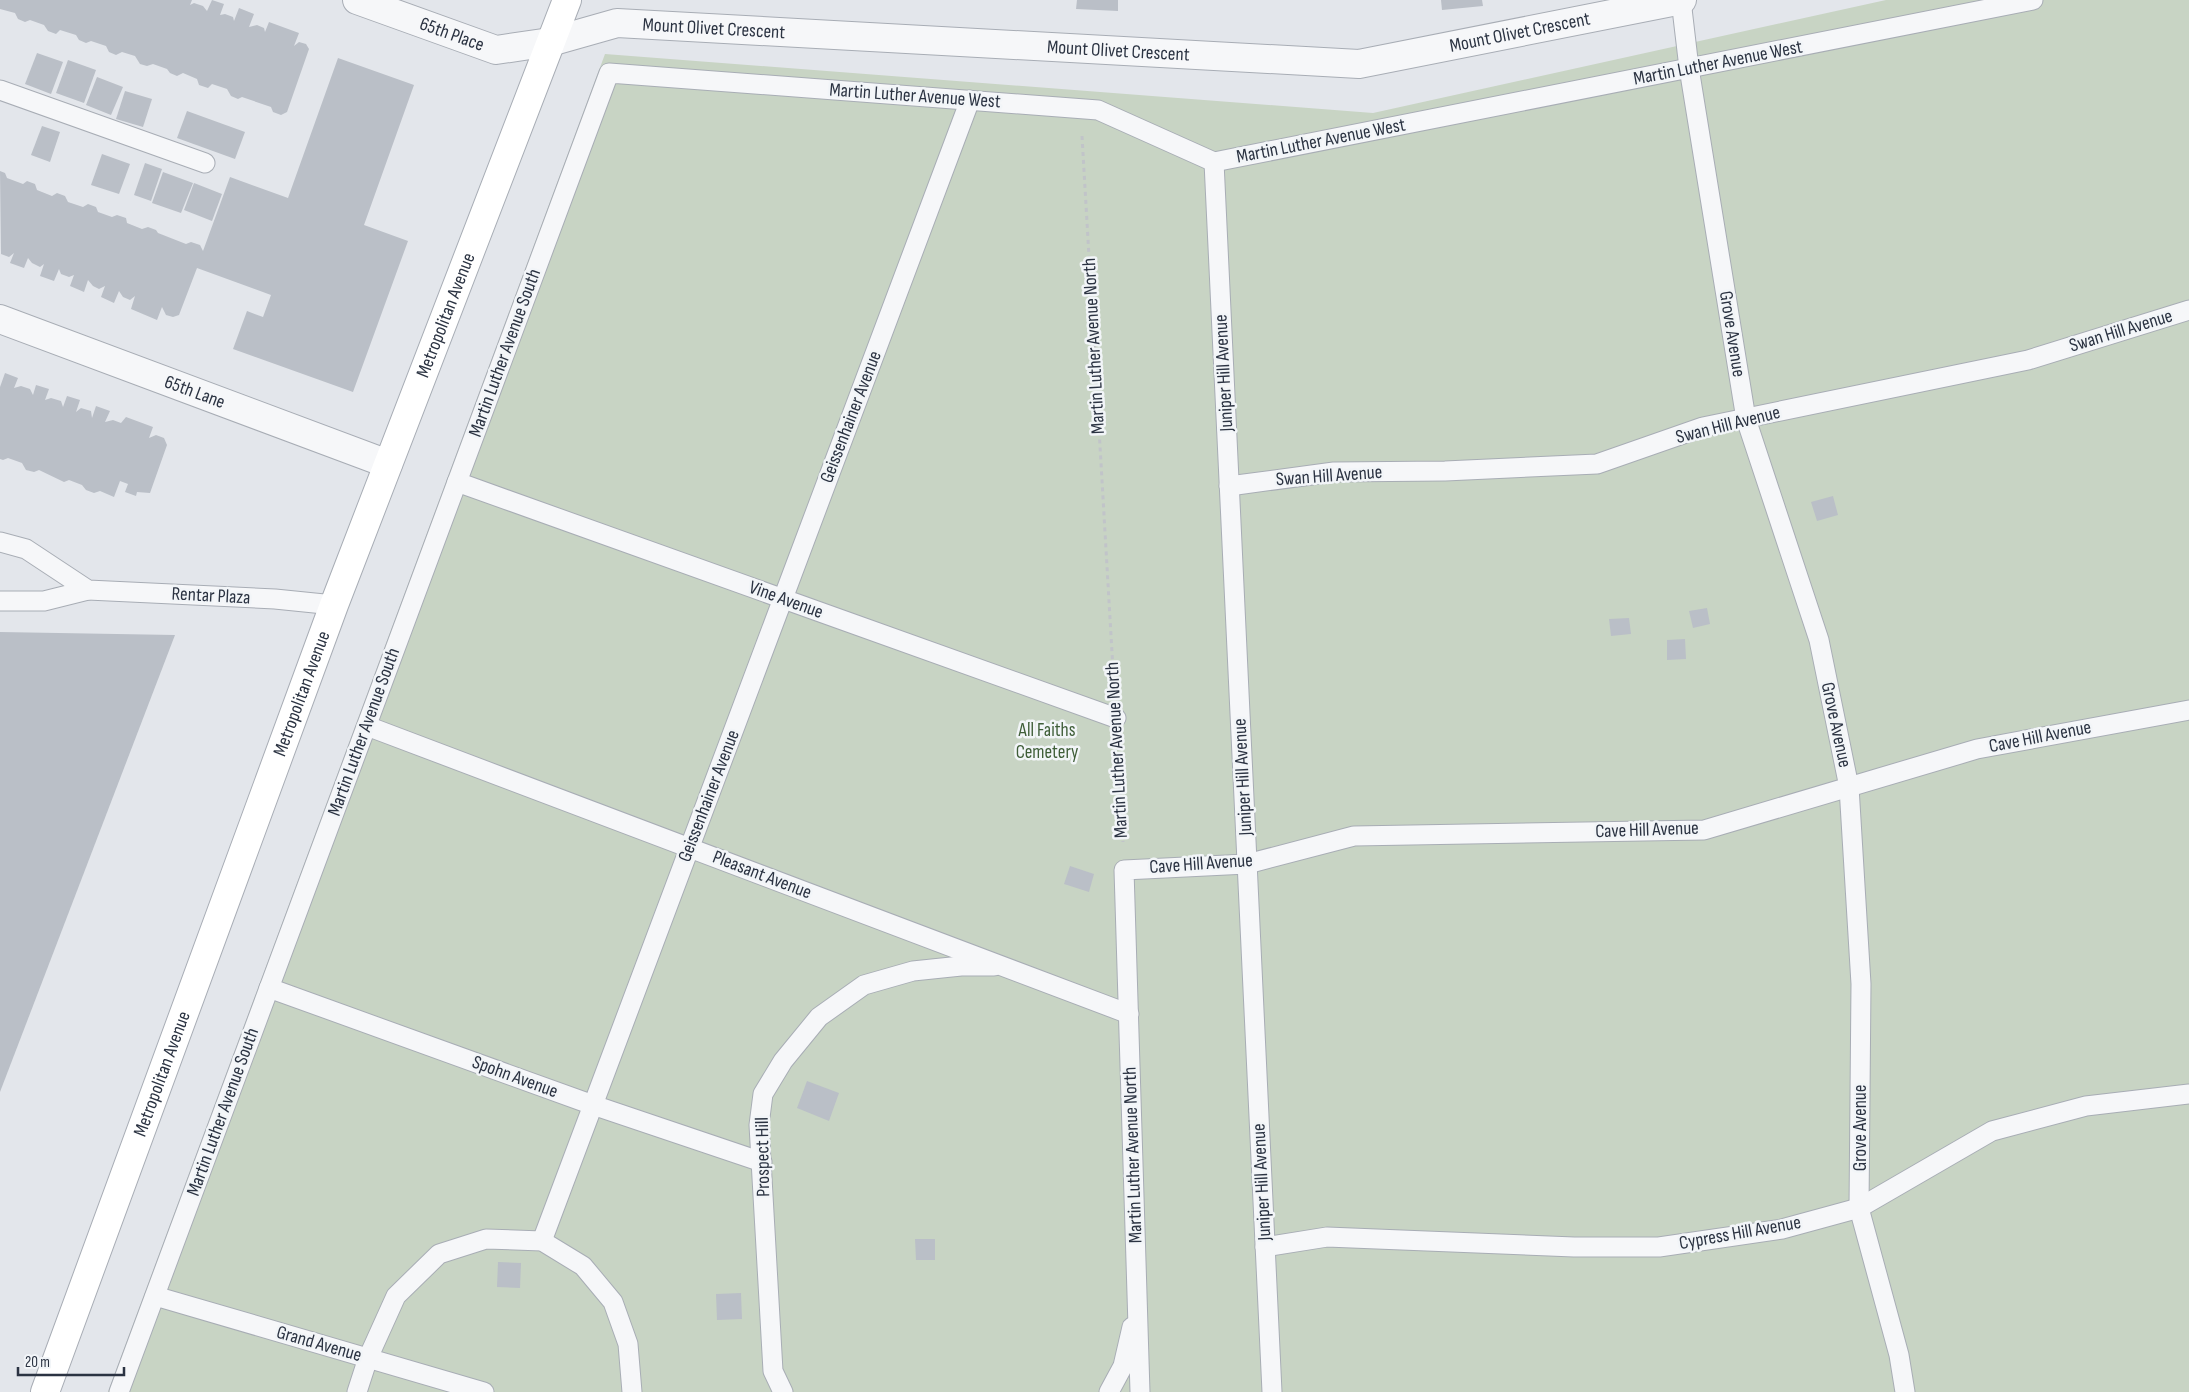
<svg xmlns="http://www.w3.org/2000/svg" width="2189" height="1392" viewBox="0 0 2189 1392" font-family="'Sofia Sans Condensed',sans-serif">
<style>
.green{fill:#c8d4c4}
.building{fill:#babfc7}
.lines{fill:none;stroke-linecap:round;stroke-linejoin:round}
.service-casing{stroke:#a8adb5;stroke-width:21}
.minor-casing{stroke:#a8adb5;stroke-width:30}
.secondary-casing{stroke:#a8adb5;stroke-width:30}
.path{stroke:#c1c4c9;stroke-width:3;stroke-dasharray:4 4;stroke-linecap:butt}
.service{stroke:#f6f7f9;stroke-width:19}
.minor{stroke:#f6f7f9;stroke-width:28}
.secondary{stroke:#fff;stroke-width:28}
.labels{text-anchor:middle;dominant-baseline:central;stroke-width:5;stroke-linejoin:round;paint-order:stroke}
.street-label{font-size:19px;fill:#2b3342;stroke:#f2f5f8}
.park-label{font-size:19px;fill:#3f5e38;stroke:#f2f5f8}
</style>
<rect width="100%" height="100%" fill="#e3e6eb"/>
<polygon class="green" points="1886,0 2189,0 2189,1392 108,1392 605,54 1373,113"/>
<g class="building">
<polygon points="0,0 192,0 190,5 194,3 203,6 207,11 212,0 224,4 220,15 225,14 233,17 234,21 239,8 254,14 249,27 257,25 264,28 265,32 269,22 299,33 294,46 299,42 306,44 309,49 287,112 281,115 273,112 271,107 242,97 238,99 231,96 227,89 212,84 208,88 199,85 197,79 183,73 177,76 170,73 167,69 153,64 147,66 140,64 135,56 122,52 116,55 109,52 106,46 91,41 86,43 79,40 76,35 60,30 56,34 48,31 44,25 30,20 25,22 18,19 15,13 0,9"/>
<polygon points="1077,0 1118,0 1118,11 1076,9"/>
<polygon points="1441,0 1482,0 1483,6 1442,10"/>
<polygon points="37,53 63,62 51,94 25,84"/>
<polygon points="338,58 414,85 364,225 408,241 353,392 233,349 247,311 263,317 271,295 197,268 179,315 173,317 166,315 162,307 157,320 131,309 135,296 130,300 123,297 119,291 114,303 101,297 105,286 99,289 93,286 88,280 84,292 70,286 74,275 69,277 61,274 59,269 54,281 40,276 44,264 40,267 32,263 28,258 24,268 10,263 14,253 9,257 1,254 0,171 5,173 7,178 23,184 27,181 35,184 37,190 52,196 57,193 65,196 68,202 83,207 88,204 96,207 98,212 112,217 117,215 126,218 127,223 142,229 148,227 156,230 158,233 186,244 191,242 200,245 203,251 230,177 288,198"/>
<polygon points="68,60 96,70 84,103 56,93"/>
<polygon points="97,77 123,87 111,115 86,105"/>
<polygon points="125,91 152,99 143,127 116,119"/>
<polygon points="187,111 245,132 235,159 177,138"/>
<polygon points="42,126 60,132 50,162 31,155"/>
<polygon points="102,154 130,164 119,194 91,185"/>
<polygon points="145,163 162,169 151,201 134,195"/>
<polygon points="163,172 193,183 181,213 152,203"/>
<polygon points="194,183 222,194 212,221 184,210"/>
<polygon points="5,373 18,378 14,388 21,386 30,389 33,395 36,385 49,389 45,400 51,398 61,401 63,407 67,396 80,400 76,412 81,408 91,411 92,418 96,406 110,411 105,422 113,420 121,423 126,417 153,427 149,438 156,435 164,438 167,445 150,493 137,492 136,496 125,492 128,484 120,481 114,497 100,491 94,493 86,490 82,485 69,480 64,482 39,470 34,472 26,470 22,463 8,458 3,460 0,459 0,387"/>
<polygon points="1833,496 1838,515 1817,521 1811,502"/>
<polygon points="1707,608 1710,624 1693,628 1689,611"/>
<polygon points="1629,618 1631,634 1611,636 1609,619"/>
<polygon points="0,632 175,635 0,1092"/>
<polygon points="1685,639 1686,659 1667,660 1667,640"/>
<polygon points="1070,866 1094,874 1089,892 1064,884"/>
<polygon points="807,1081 839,1093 829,1121 797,1108"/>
<polygon points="915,1239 935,1239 935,1260 916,1260"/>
<polygon points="498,1262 521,1263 520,1288 497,1287"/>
<polygon points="741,1293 742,1319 717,1320 716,1294"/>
</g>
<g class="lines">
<g class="service-casing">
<g id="service">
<polyline points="1681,0 1689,68 1746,419 1819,640 1849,787 1861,984 1859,1208 1899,1355 1905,1392"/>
<polyline points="0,90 205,163"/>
<polyline points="1214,162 1272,1392"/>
<polyline points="457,482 1116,718"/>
<polyline points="1229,486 1334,472 1445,471 1597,464 1703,427 2028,360 2189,310"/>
<polyline points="0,542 26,549 88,590 275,599 334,605"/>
<polyline points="0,601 44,601 88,590"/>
<polyline points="367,726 1129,1014"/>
<polyline points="269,988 593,1105 762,1162"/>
<polyline points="542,1241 970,100"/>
<polyline points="1265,1247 1327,1237 1574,1247 1659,1247 1782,1229 1859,1208 1992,1131 2086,1106 2189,1094"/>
<polyline points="155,1296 484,1392"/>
<polyline points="119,1392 609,73 1098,110 1214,162 2033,0"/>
<polyline points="357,1392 368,1358 396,1296 439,1254 486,1239 542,1241 583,1266 613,1302 628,1344 632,1392"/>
<polyline points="783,1392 773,1371 759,1125 763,1094 783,1061 819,1017 864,985 913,971 961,966 994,966"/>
<polyline points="1109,1392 1123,1366 1132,1327"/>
<polyline points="1140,1392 1124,870 1247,864 1354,836 1704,830 1977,749 2189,710"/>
</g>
</g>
<g class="minor-casing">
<g id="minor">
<path id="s1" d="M357 0 496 50 550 42 617 23 1359 64 1682 0"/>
<path id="s2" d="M0 319 388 464"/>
</g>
</g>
<g class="secondary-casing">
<g id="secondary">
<path id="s3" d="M45 1392 334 605 567 0"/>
</g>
</g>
<g class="path">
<polyline points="1082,136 1114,687"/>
<polyline points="1117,745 1123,842"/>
</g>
<use href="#service" class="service"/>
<use href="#minor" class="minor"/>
<use href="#secondary" class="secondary"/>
</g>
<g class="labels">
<g class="street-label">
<text stroke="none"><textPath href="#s1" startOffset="369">Mount Olivet Crescent</textPath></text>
<text stroke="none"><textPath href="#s1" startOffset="1179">Mount Olivet Crescent</textPath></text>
<text stroke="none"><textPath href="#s1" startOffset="101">65th Place</textPath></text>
<text stroke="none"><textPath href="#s1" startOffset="774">Mount Olivet Crescent</textPath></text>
<text transform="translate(1718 63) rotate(-11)">Martin Luther Avenue West</text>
<text transform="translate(915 96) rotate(4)">Martin Luther Avenue West</text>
<text transform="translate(1321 141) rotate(-11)">Martin Luther Avenue West</text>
<text stroke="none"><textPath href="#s3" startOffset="1149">Metropolitan Avenue</textPath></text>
<text transform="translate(2121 331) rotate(-17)">Swan Hill Avenue</text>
<text transform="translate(1732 334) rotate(81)">Grove Avenue</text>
<text transform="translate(1094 346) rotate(-93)">Martin Luther Avenue North</text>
<text transform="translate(505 353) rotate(-70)">Martin Luther Avenue South</text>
<text transform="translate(1224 373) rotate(-93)">Juniper Hill Avenue</text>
<text stroke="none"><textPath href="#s2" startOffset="208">65th Lane</textPath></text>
<text transform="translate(851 417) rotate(-69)">Geissenhainer Avenue</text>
<text transform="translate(1728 425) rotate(-14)">Swan Hill Avenue</text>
<text transform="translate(1329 476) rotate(-4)">Swan Hill Avenue</text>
<text transform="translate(211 596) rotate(3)">Rentar Plaza</text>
<text transform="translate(786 600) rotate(20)">Vine Avenue</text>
<text stroke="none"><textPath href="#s3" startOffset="744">Metropolitan Avenue</textPath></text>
<text transform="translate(1836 725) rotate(78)">Grove Avenue</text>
<text transform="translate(364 732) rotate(-70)">Martin Luther Avenue South</text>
<text transform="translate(2040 737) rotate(-11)">Cave Hill Avenue</text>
<text transform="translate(1117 750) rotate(-93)">Martin Luther Avenue North</text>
<text transform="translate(1243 777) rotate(-93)">Juniper Hill Avenue</text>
<text transform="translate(709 796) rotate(-69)">Geissenhainer Avenue</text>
<text transform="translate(1647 830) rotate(-2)">Cave Hill Avenue</text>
<text transform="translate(1201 864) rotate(-4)">Cave Hill Avenue</text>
<text transform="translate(762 875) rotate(21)">Pleasant Avenue</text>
<text stroke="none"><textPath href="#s3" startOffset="339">Metropolitan Avenue</textPath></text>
<text transform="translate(515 1077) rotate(20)">Spohn Avenue</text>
<text transform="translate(223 1112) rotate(-70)">Martin Luther Avenue South</text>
<text transform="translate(1860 1128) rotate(-90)">Grove Avenue</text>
<text transform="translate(1133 1155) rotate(-92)">Martin Luther Avenue North</text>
<text transform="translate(763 1157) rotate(-91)">Prospect Hill</text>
<text transform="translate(1262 1182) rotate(-93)">Juniper Hill Avenue</text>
<text transform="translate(1740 1233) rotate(-10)">Cypress Hill Avenue</text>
<text transform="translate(319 1344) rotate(16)">Grand Avenue</text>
</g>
<g class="park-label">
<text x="1047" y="730">All Faiths<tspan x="1047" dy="22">Cemetery</tspan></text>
</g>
</g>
<path d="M18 1367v8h106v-8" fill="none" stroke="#2b3342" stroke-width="2.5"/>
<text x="25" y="1367" font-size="15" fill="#2b3342" stroke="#f2f5f8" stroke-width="4" paint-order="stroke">20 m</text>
</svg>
